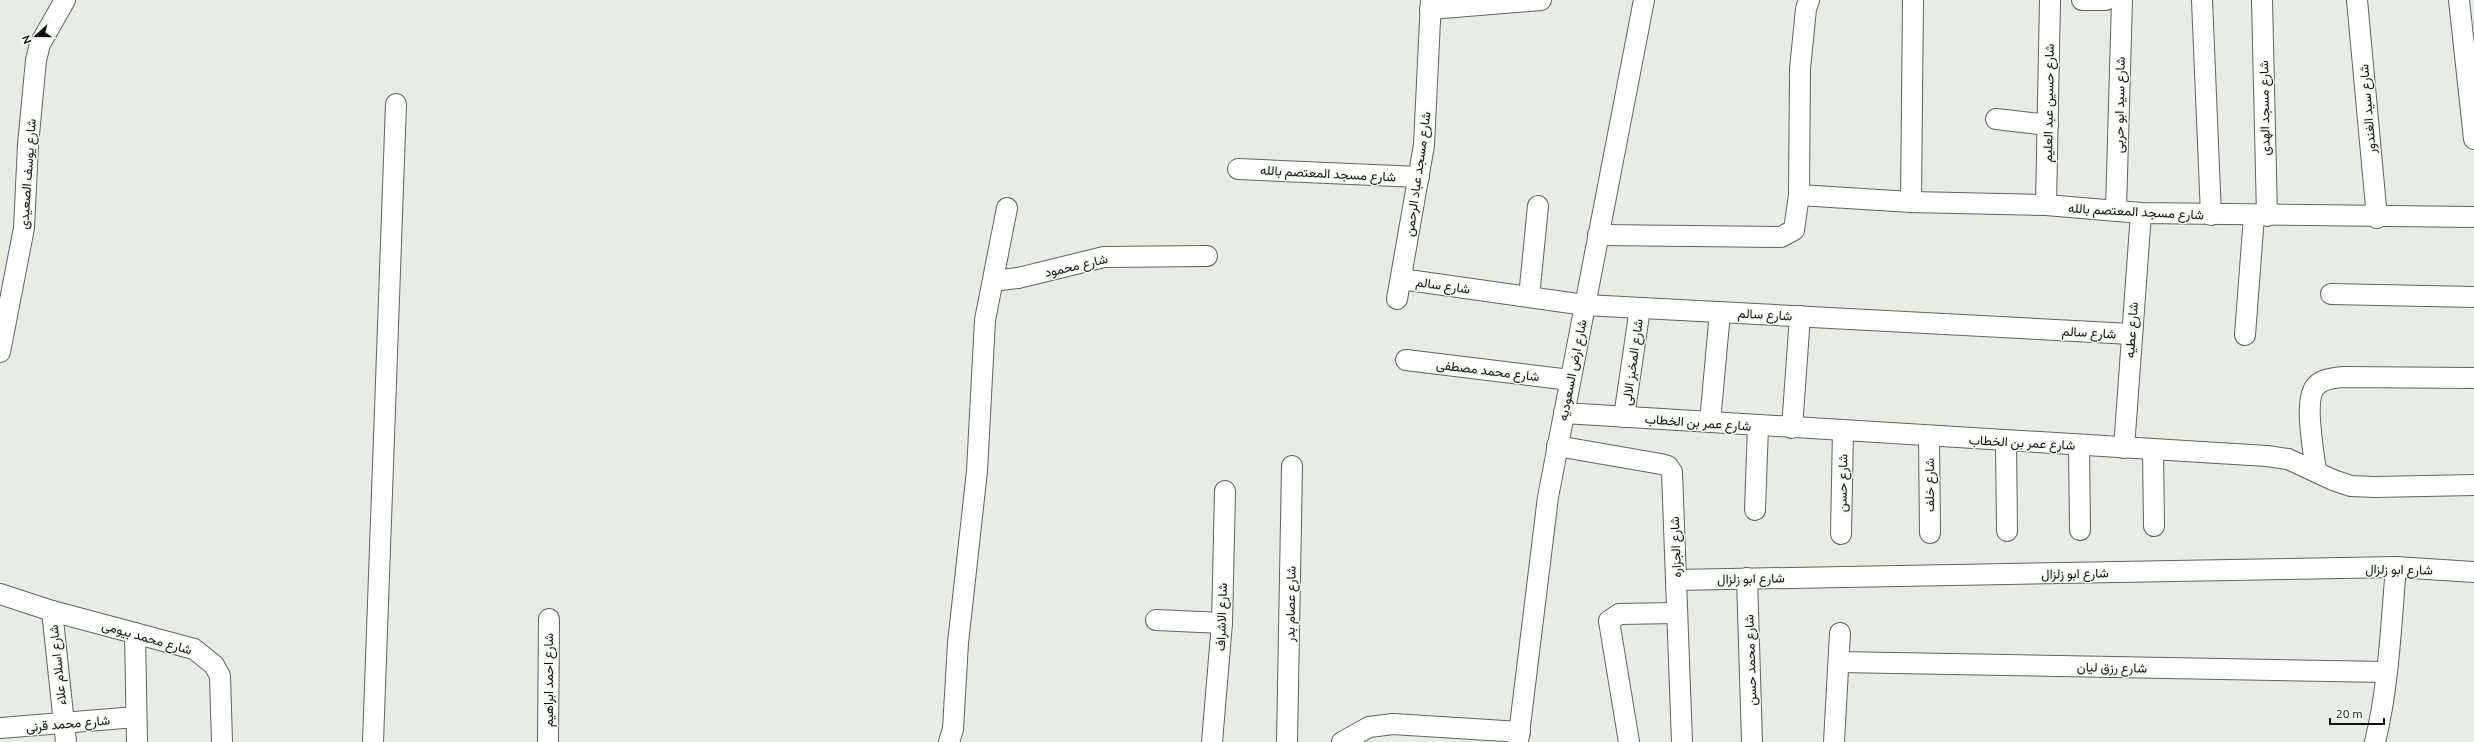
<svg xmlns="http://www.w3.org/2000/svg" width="2474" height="742" viewBox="0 0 2474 742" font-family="Ubuntu,Vazirmatn,sans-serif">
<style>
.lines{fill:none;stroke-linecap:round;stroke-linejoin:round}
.street-casing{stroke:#5f645d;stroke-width:22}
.street{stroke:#fff;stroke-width:20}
.labels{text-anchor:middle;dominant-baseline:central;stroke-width:3;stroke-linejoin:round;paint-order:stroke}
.street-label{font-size:13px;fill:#10120f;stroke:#f4faf1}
</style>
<rect width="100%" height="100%" fill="#e7ece4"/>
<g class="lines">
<g class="street-casing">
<g id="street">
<polyline points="2082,0 2106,0"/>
<polyline points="2202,0 2211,215"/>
<polyline points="2262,0 2267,216"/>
<polyline points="2357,0 2377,218"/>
<polyline points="2459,0 2474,139"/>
<polyline points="1430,9 1541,0"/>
<polyline points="1996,119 2048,125"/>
<polyline points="1238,169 1419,177"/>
<polyline points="1799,195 1911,202 2046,205 2141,213 2474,217"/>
<polyline points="1911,202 1913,0"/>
<polyline points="2046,205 2050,0"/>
<polyline points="2116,210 2122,0"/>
<polyline points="1598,235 1781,237 1794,230 1799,195 1800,69 1806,9 1809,0"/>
<polyline points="1401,279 1585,305 2131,334"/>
<polyline points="993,281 1018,278 1104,257 1207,256"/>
<polyline points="2331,294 2474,297"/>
<polyline points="1529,297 1538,206"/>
<polyline points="1397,299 1424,145 1431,0"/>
<polyline points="2245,335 2254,216"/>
<polyline points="0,352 24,228 28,145 36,60 40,44 65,0"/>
<polyline points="1406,360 1570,380"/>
<polyline points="1564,413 2267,456 2288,459 2333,480 2351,486 2375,487 2474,485"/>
<polyline points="1624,417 1640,308"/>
<polyline points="1710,422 1720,312"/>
<polyline points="1792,428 1800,316"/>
<polyline points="1929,436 1930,533"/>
<polyline points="2006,441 2007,531"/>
<polyline points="2079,445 2080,530"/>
<polyline points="1557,446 1661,464 1668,466 1672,472 1682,742"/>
<polyline points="2124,448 2141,213"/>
<polyline points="2153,449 2154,526"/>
<path d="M2316 471C2314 453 2303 399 2316 386 2322 379 2333 378 2342 377L2474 378"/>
<polyline points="1755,510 1758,426"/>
<polyline points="1841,534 1843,431"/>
<polyline points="1747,578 1752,742"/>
<polyline points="1676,580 2396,567 2474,572"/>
<polyline points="0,594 52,611 194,649 214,665 220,676 222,742"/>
<polyline points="52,611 66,742"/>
<polyline points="1156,620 1222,623"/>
<polyline points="135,633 137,742"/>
<polyline points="1839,662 2386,672"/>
<polyline points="0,728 136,717"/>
<polyline points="373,742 396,104"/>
<polyline points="548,742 549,619"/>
<polyline points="949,742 953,729 958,643 977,471 985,320 1007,208"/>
<polyline points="1212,742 1222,623 1225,491"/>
<polyline points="1287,742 1292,466"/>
<polyline points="1342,742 1369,727 1393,724 1520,732"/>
<polyline points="1518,742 1548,497 1644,0"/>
<polyline points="1629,742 1609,621 1619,614 1677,613"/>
<polyline points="1834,742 1840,633"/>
<path d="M2375 742C2389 685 2391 625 2396 567"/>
</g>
</g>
<use href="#street" class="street"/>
</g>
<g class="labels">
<g class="street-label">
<text transform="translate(2048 103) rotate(-89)">شارع حسين عبد العليم</text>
<text transform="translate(2119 105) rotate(-89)">شارع سيد ابو حربى</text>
<text transform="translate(2264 108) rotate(-91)">شارع مسجد الهدى</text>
<text transform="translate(2367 109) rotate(-95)">شارع سيد الغندور</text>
<text transform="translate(1328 173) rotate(3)">شارع مسجد المعتصم بالله</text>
<text transform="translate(27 174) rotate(-86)">شارع يوسف الصعيدى</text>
<text transform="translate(1417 174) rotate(-82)">شارع مسجد عباد الرحمن</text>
<text transform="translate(2136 211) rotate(3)">شارع مسجد المعتصم بالله</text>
<text transform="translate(1076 265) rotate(-13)">شارع محمود</text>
<text transform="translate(1443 285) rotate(8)">شارع سالم</text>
<text transform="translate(1765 314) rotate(3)">شارع سالم</text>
<text transform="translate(2131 330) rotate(-86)">شارع عطيه</text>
<text transform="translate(2089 332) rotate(3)">شارع سالم</text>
<text transform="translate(1632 362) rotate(-82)">شارع المخبز الالى</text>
<text transform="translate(1488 370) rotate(7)">شارع محمد مصطفى</text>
<text transform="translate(1572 370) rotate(-79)">شارع ارض السعوديه</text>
<text transform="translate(1698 422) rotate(4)">شارع عمر بن الخطاب</text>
<text transform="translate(2022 442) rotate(3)">شارع عمر بن الخطاب</text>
<text transform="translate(1842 483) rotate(-89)">شارع حسن</text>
<text transform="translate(1929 485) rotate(-90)">شارع خلف</text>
<text transform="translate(1675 547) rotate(-92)">شارع الجزاره</text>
<text transform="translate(2399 569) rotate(1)">شارع ابو زلزال</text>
<text transform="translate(2075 573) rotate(-1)">شارع ابو زلزال</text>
<text transform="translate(1751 578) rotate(-1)">شارع ابو زلزال</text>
<text transform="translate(1290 604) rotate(-89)">شارع عصام بدر</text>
<text transform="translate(1221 617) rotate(-88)">شارع الاشراف</text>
<text transform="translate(147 637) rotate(16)">شارع محمد بيومى</text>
<text transform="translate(1750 660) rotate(-92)">شارع محمد حسن</text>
<text transform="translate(57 665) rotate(-96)">شارع اسلام علاء</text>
<text transform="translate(2112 667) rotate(1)">شارع رزق ليان</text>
<text transform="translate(548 680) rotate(-90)">شارع احمد ابراهيم</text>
<text transform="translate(68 723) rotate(-5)">شارع محمد قرنى</text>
</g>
</g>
<g transform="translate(36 36) rotate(249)" stroke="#f4faf1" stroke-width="3" paint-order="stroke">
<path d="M0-3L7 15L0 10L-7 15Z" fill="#10120f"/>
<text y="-6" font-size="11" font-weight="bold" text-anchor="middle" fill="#10120f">N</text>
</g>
<path d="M2330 718v6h54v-6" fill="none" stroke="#10120f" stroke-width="2"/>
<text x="2336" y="718" font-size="12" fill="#10120f" stroke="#f4faf1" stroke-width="3" paint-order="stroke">20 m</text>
</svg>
